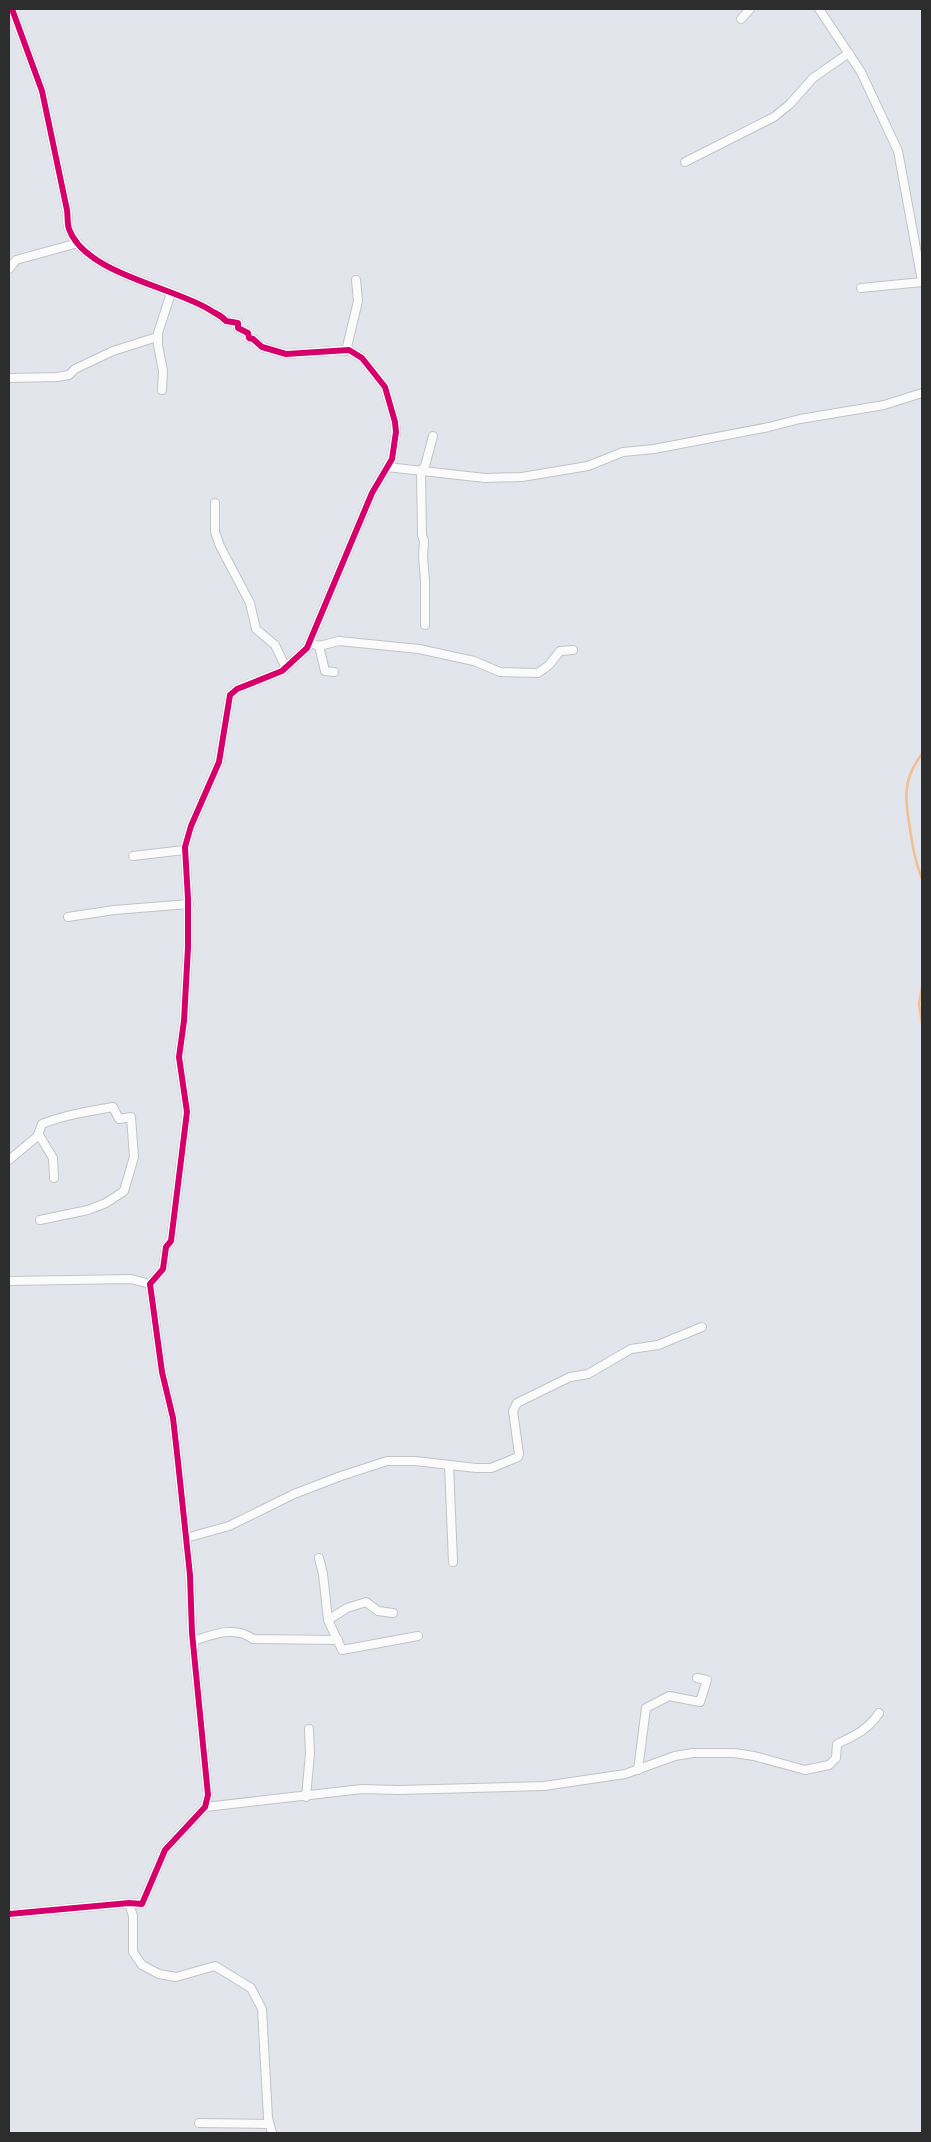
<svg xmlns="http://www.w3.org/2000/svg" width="931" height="2142" viewBox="0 0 931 2142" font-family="'Public Sans',sans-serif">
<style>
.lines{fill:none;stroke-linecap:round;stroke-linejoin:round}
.stream{stroke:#f2bf92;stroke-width:2.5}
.minor-casing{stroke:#c2c3c3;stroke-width:10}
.minor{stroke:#fbfbfc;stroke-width:8}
.cycleway-casing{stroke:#fff;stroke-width:9}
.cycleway{stroke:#d6006c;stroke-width:6}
</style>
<rect width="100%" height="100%" fill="#e3e5ec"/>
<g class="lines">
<g class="stream">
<path d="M922 754C902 780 905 799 910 829 913 848 915 861 922 879"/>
<polyline points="922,987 919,1004 922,1023"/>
</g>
<g class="minor-casing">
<g id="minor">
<polyline points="819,9 861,72 898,151 922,281"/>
<polyline points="741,19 750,9"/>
<polyline points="685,162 774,117 790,104 813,78 849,53"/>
<polyline points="9,269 16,260 78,243"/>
<polyline points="861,288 922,282"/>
<polyline points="346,351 358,301 356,280"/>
<polyline points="9,378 57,377 69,375 75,369 113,351 157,337"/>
<polyline points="162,390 163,371 158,345 158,333 171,293"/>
<polyline points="387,467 485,478 522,477 588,466 623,452 654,449 769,427 800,419 884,405 922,393"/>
<polyline points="215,503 215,532 220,546 250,603 256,629 275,645 286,668"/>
<polyline points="425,625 425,580 423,557 424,541 422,535 421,470 425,466 433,436"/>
<polyline points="310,643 319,646 339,641 419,649 474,661 500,672 538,673 549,665 560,651 573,650"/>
<polyline points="319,646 325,671 334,672"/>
<polyline points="133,856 184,850"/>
<polyline points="68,917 114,910 189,904"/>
<path d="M38 1135 42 1124C65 1115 89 1111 113 1107L119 1119 131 1117 134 1157 124 1191 106 1203 88 1210 40 1220"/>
<polyline points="9,1160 39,1135 53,1158 54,1178"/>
<polyline points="9,1281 131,1279 150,1284"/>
<polyline points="449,1465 453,1562"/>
<polyline points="186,1538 229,1526 294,1494 341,1476 387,1461 415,1461 476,1468 491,1468 518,1457 519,1454 513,1411 517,1403 570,1377 588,1374 631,1349 658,1345 702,1327"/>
<polyline points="319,1558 323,1574 328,1620 342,1650 418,1636"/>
<polyline points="328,1620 347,1608 366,1602 378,1611 393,1613"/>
<path d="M193 1641C212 1635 235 1625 253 1639L338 1640"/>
<polyline points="638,1770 646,1708 669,1696 700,1702 707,1680 697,1678"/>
<polyline points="306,1797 310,1754 309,1729"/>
<path d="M205 1807 362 1789 399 1790 544 1786 625 1774 675 1756 693 1753H734L754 1756 805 1770 829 1765 836 1758 837 1744C854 1736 868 1730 879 1713"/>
<polyline points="129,1903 133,1916 133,1952 142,1965 159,1974 176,1977 215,1966 251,1988 262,2009 268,2118 272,2133"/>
<path d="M9 1914 129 1903 142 1904 165 1850 205 1807 208 1795 192 1633 190 1575 178 1462 173 1418 162 1372 150 1284 163 1269 166 1247 171 1241 187 1112 179 1057 184 1021 188 947V899L185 847 191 826 219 762 230 695 237 689 282 671 307 648 372 493 392 459 396 432 395 422 385 387 362 358 349 350 286 354 262 347 253 339 249 338 248 333 238 328V323L226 321C221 315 216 314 210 310 174 287 85 274 69 229 67 223 68 216 67 210L42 91 12 9"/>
<polyline points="199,2123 269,2124"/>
</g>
</g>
<use href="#minor" class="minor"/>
<g class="cycleway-casing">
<path id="cycleway" d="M9 1914 129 1903 142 1904 165 1850 205 1807 208 1795 192 1633 190 1575 178 1462 173 1418 162 1372 150 1284 163 1269 166 1247 171 1241 187 1112 179 1057 184 1021 188 947V899L185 847 191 826 219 762 230 695 237 689 282 671 307 648 372 493 392 459 396 432 395 422 385 387 362 358 349 350 286 354 262 347 253 339 249 338 248 333 238 328V323L226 321C221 315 216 314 210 310 174 287 85 274 69 229 67 223 68 216 67 210L42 91 12 9"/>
</g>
<use href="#cycleway" class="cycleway"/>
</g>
<rect width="931" height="2142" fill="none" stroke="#2d2d2d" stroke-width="20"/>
</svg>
